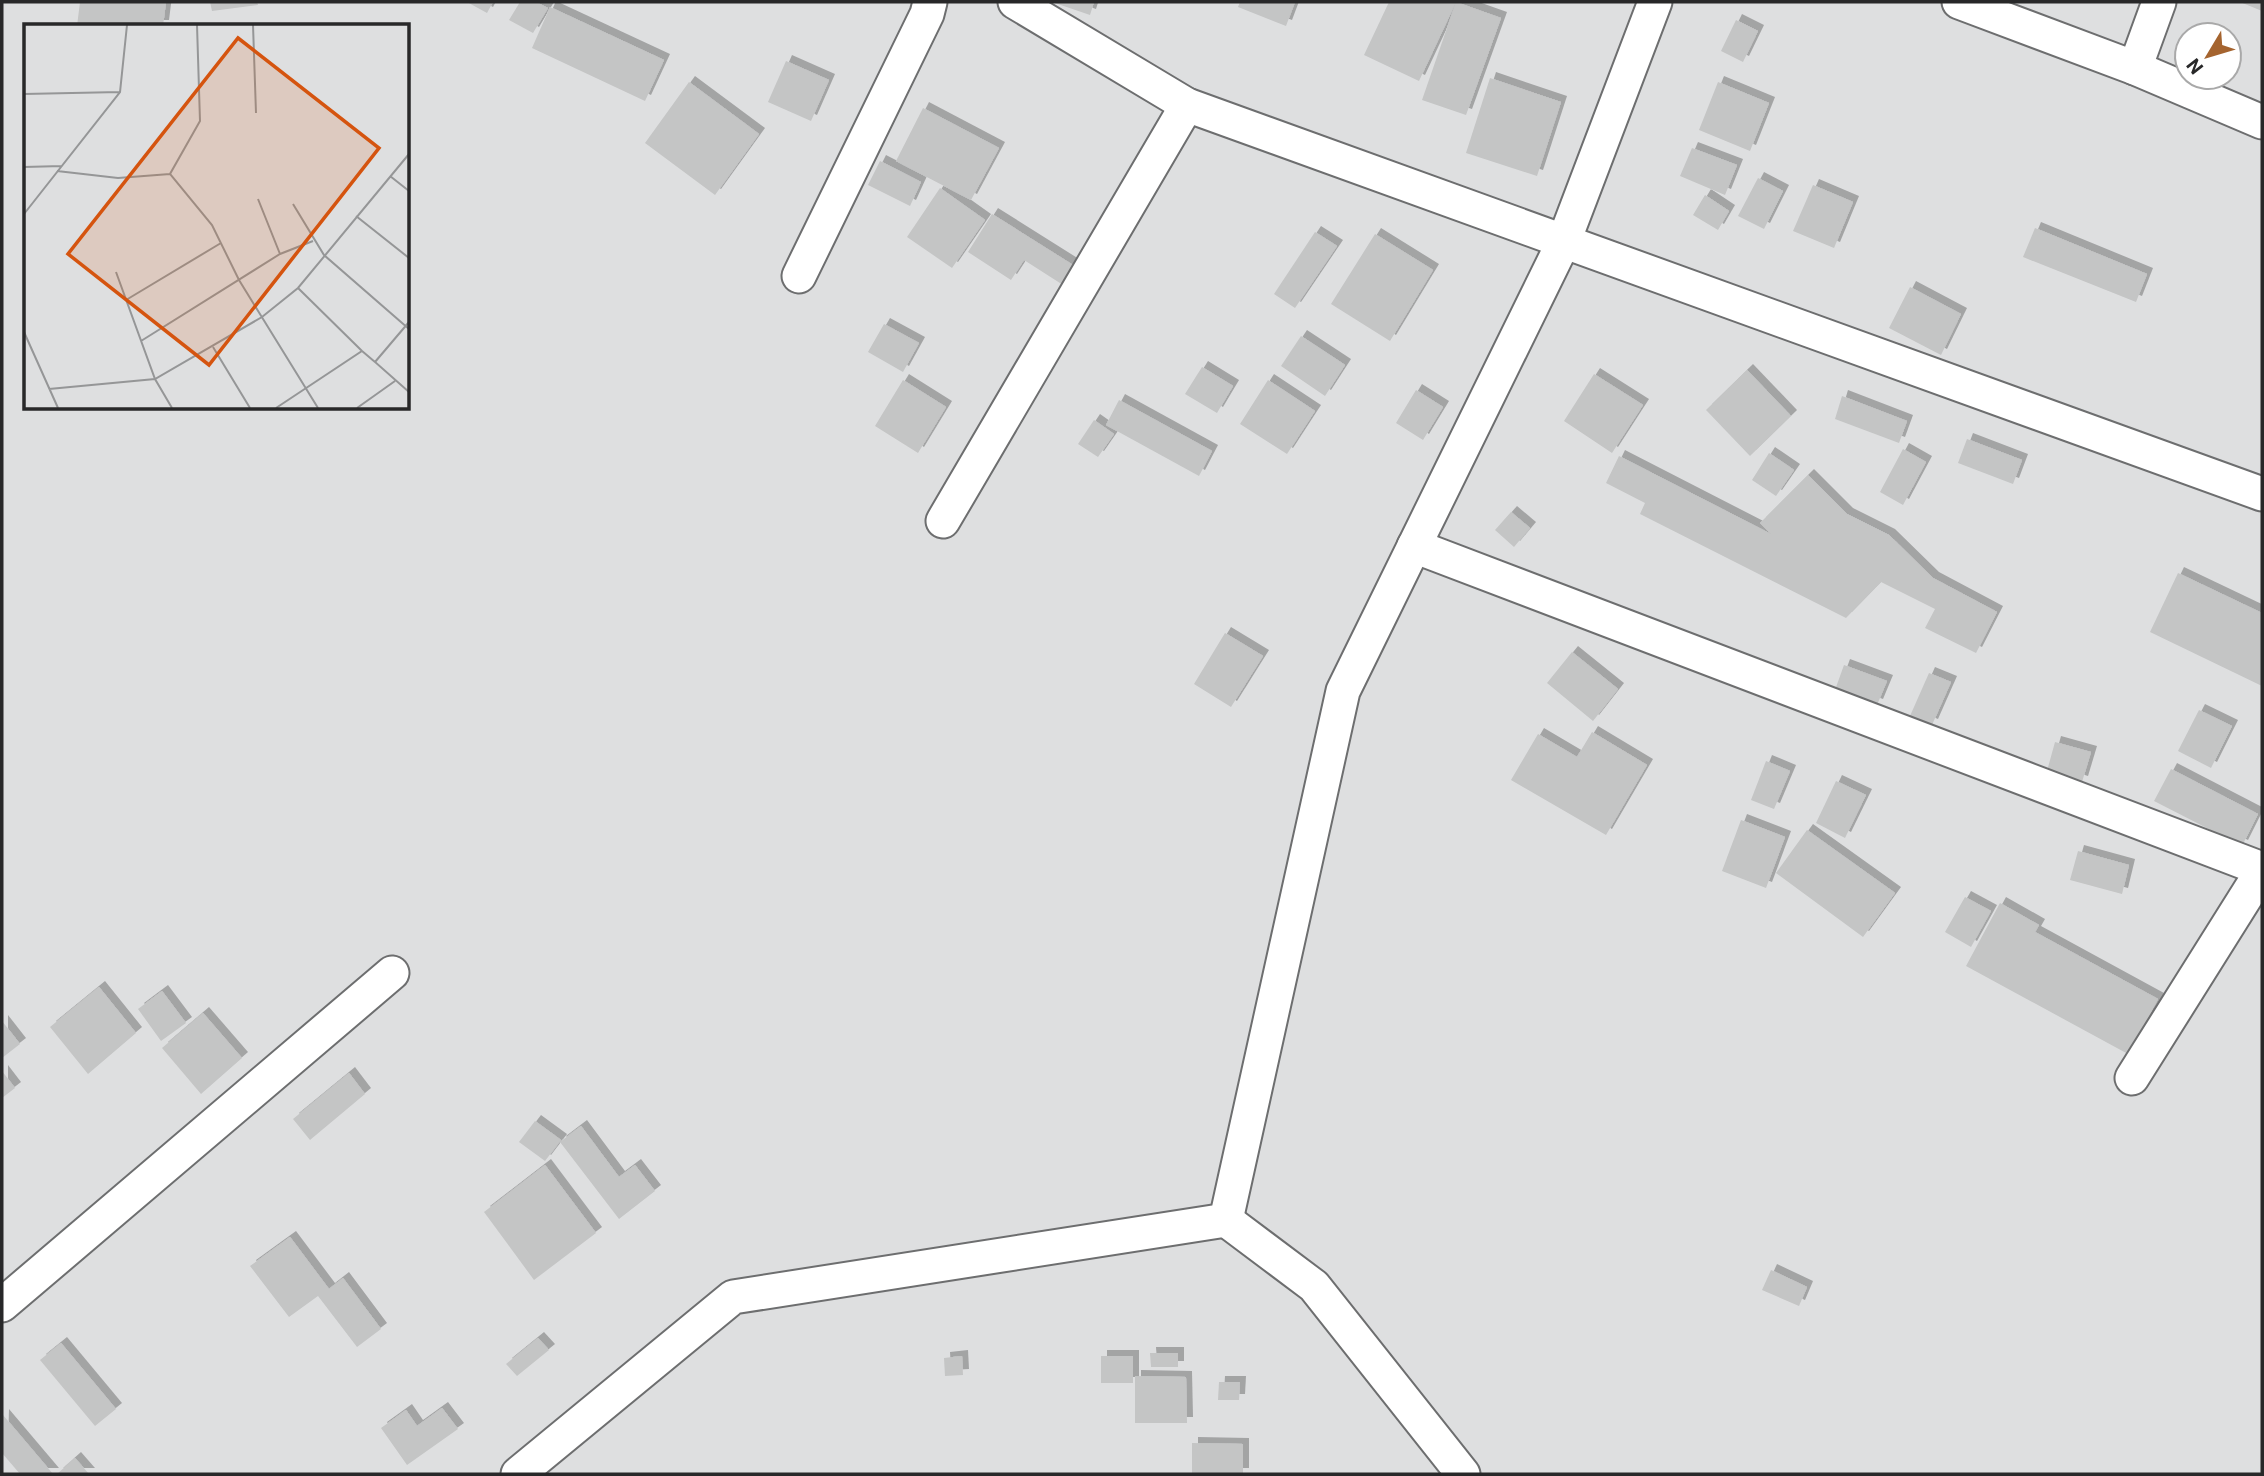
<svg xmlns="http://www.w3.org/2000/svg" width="2264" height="1476" viewBox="0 0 2264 1476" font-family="Roboto,sans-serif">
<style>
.building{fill:#c4c5c5;filter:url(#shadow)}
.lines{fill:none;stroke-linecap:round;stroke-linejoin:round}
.street-casing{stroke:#6d6e6f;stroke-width:37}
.street{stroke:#fff;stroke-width:33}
.inset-road{fill:none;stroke:#959697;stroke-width:2}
.view{fill:#d5540f;fill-opacity:0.15;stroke:#d5540f;stroke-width:3.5}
.inset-edge{fill:none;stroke:#282829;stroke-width:3.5}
</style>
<defs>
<filter id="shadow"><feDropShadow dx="6" dy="-6" stdDeviation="0" flood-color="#0004"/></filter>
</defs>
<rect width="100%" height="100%" fill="#dedfe0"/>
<g class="building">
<polygon points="80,2 166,2 163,26 77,26"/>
<polygon points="210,2 257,2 258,5 212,11"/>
<polygon points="467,2 493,2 487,13"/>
<polygon points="520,2 536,2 548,8 533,33 509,20"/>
<polygon points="1052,2 1094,2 1090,15"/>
<polygon points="1240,2 1295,2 1286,26 1238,7"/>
<polygon points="1389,2 1456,2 1419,81 1364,55"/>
<polygon points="1456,2 1501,18 1466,115 1422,100"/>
<polygon points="2240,2 2262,2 2262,11"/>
<polygon points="550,7 664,60 645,101 532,48"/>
<polygon points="1736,20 1758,31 1743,62 1721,51"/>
<polygon points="786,61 829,80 811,121 768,102"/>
<polygon points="1490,78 1561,102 1537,176 1466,153"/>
<polygon points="689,82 759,134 715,195 645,143"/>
<polygon points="1718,82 1769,103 1750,151 1699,130"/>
<polygon points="923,108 999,148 971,200 896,161"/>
<polygon points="1692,148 1737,165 1725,195 1680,176"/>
<polygon points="880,161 921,182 910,206 868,185"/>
<polygon points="1758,178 1783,191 1764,229 1738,216"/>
<polygon points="1813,185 1853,202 1834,248 1793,231"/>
<polygon points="940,188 985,220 952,268 907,237"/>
<polygon points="1705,195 1729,211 1718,230 1693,215"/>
<polygon points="992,214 1100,282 1088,301 1024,260 1011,280 968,252"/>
<polygon points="2035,228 2147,274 2136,302 2023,257"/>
<polygon points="1315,232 1337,246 1295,308 1274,294"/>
<polygon points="1375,234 1433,270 1390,341 1331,304"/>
<polygon points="1910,287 1961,314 1941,355 1889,328"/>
<polygon points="884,324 919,343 903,372 868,352"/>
<polygon points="1301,336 1345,365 1325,396 1281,366"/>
<polygon points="1202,367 1233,386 1217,413 1185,394"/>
<polygon points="1747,370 1791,416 1750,456 1706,410"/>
<polygon points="1594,374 1643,405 1612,453 1564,421"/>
<polygon points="903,380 946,407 918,453 875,426"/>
<polygon points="1268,380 1315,411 1287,454 1240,424"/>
<polygon points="1416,390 1443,407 1423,440 1396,423"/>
<polygon points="1842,396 1907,421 1899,443 1835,419"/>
<polygon points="1119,400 1212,451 1199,476 1106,425"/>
<polygon points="1094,420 1114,434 1098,457 1078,444"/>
<polygon points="1967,439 2022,460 2013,484 1958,463"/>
<polygon points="1903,449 1926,462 1903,505 1880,492"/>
<polygon points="1769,453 1794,470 1776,496 1752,480"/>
<polygon points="1619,456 1771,534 1760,523 1808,475 1847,514 1889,535 1933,578 1997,612 1976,653 1925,628 1935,609 1881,582 1846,618 1640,514 1645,503 1606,483"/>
<polygon points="1511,512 1530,528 1514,547 1495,530"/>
<polygon points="2178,573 2262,613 2262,686 2150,632"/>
<polygon points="1225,633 1263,656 1231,707 1194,684"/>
<polygon points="1572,652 1618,689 1593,721 1547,683"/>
<polygon points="1844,665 1887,681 1877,705 1835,690"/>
<polygon points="1929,673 1951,682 1932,725 1910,716"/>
<polygon points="2199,710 2232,726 2211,768 2178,751"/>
<polygon points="1592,732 1647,765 1606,835 1511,780 1538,734 1577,757"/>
<polygon points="2055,742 2091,752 2082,782 2047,771"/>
<polygon points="1766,761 1790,771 1774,809 1751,800"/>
<polygon points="2171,769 2258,814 2242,846 2154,801"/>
<polygon points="1836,781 1866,795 1845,838 1816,823"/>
<polygon points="1741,820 1785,837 1766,888 1722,871"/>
<polygon points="1807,830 1895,893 1863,937 1776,873"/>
<polygon points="2078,851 2129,865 2122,894 2070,880"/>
<polygon points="1965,897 1991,911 1971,947 1945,932"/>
<polygon points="2000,903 2039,925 2035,932 2158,999 2128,1054 1966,966"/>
<polygon points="99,987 136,1033 88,1074 50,1027"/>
<polygon points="162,991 186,1023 161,1041 138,1009"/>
<polygon points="203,1013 242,1058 201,1094 162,1048"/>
<polygon points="2,1021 20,1044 2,1058"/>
<polygon points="2,1071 15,1088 2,1098"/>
<polygon points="349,1073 365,1094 310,1140 293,1119"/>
<polygon points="535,1121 561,1140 545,1161 519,1142"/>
<polygon points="581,1126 619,1177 635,1165 655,1191 619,1219 560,1142"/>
<polygon points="545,1165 596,1233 534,1280 484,1212"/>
<polygon points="290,1237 329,1289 343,1278 381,1329 357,1347 318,1296 289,1317 250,1266"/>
<polygon points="1771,1270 1807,1287 1799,1306 1762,1290"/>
<polygon points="538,1338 549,1350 517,1376 506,1364"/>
<polygon points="61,1343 116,1409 95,1426 40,1360"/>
<polygon points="1150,1353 1178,1353 1178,1367 1151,1367"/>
<polygon points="962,1356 963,1375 945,1376 944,1358"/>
<rect x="1101" y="1356" width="32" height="27"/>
<polygon points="1135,1376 1186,1377 1187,1423 1135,1423"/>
<polygon points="1219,1382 1240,1382 1239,1400 1218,1400"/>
<polygon points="442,1408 458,1429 407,1465 381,1428 406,1410 417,1426"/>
<polygon points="3,1415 53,1474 20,1474 2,1453"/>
<polygon points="1192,1443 1243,1444 1243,1474 1192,1474"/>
<polygon points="75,1458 89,1474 57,1474"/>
</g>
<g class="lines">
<g class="street-casing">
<g id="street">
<polyline points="1015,2 1187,105 2262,494"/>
<polyline points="1959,2 2135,68 2262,122"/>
<polyline points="2135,68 2159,2"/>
<polyline points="799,276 927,14 930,2"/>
<polyline points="943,521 1187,105"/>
<polyline points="1414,546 2262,869"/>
<polyline points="2132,1078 2262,871"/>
<polyline points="1226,1220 1314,1286 1463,1474"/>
<polyline points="2,1305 392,973"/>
<polyline points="518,1474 733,1297 1226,1220 1343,691 1564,241 1655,2"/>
</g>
</g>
<use href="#street" class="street"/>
</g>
<g transform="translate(24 24)">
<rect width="385" height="385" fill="#dedfe0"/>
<path class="inset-road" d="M173 1 176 97 146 150 188 201 215 256 294 384M229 1 232 89M0 70 96 68M0 143 38 142M33 147 94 154 146 150M366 152 385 167M234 175 256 230M269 180 300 231 385 305M0 190 96 68 103 1M332 192 385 234M92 248 131 355 148 384M274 264 338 327M102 276 197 219M385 298 351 338 385 368M0 308 34 384M117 317 256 230 289 217M189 323 226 384M25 365 131 355 238 293 274 264 385 130M252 384 338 327 351 338M333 384 371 357"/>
<path class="view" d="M214 14 355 124 185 341 44 230Z"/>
<rect width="385" height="385" class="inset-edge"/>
</g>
<rect width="2264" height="1476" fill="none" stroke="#282829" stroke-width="7"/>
<g transform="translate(2208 56) rotate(232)"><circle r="33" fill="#ffffff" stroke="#a9a9a9" stroke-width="2"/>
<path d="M0-5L12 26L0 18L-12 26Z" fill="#a5642f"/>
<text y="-10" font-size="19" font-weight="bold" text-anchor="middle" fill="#282829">N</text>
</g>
</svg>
